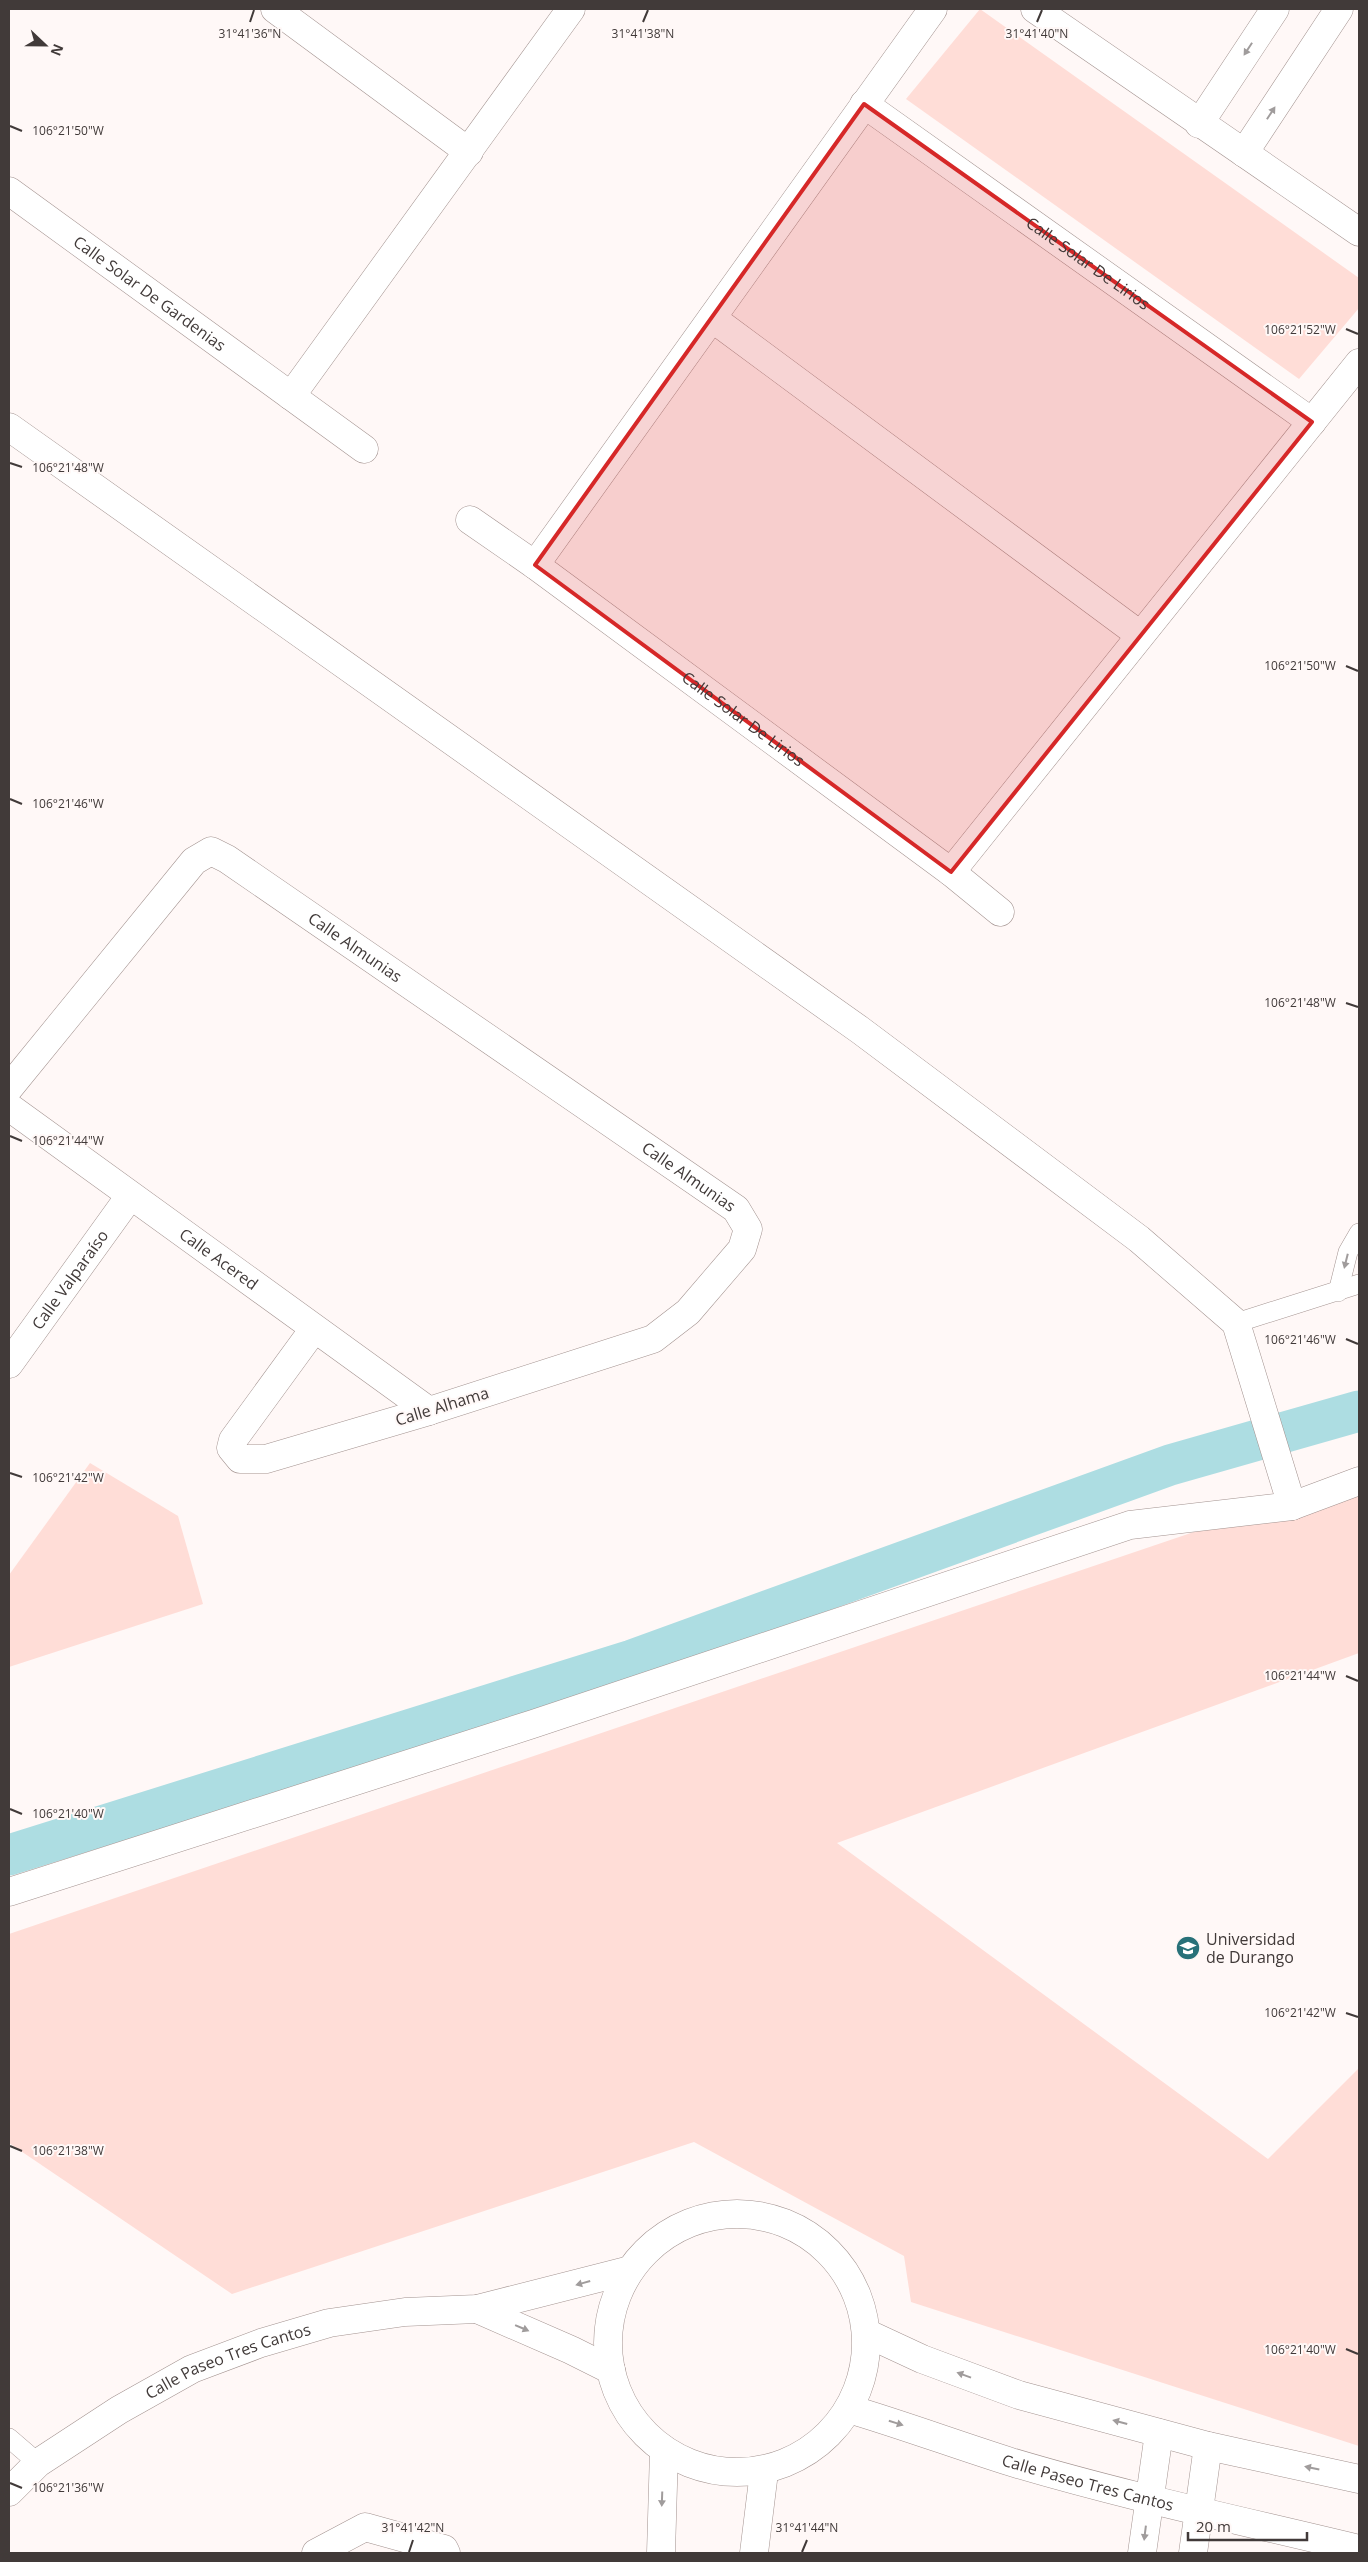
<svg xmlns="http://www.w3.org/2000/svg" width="1368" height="2562" viewBox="0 0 1368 2562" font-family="'Open Sans',sans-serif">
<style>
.green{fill:#ffddd7}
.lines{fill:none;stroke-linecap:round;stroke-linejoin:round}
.canal{stroke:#addde2;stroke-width:41}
.service-casing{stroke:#a39390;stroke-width:20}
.minor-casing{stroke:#a39390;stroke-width:29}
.tertiary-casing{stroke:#a39390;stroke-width:29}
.service{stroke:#fff;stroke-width:19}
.minor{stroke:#fff;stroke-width:28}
.tertiary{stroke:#fff;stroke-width:28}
.oneway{fill:#a09c9c}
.marked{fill:#d62828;fill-opacity:0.2;stroke:#d62828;stroke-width:4;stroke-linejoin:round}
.ticks{fill:none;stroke:#413a39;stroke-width:2}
.labels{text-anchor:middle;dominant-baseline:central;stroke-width:4;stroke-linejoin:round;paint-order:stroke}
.street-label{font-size:16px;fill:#413a39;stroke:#fff8f7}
.poi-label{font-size:16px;fill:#413a39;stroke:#fff8f7;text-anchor:start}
.ticks-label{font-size:12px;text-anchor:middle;fill:#413a39;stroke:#fff8f7;stroke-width:4;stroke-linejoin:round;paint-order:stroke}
</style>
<rect width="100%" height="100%" fill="#fff8f7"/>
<g class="green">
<polygon points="980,9 1359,278 1359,308 1299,379 906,99"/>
<polygon points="90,1463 178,1516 203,1604 9,1667 9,1575"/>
<polygon points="1359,1476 1359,1653 837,1843 1268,2159 1359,2068 1359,2446 911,2302 904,2256 694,2142 232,2294 9,2143 9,1934"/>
</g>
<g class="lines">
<polyline class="canal" points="9,1855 632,1660 1170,1465 1359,1411"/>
<g class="service-casing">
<g id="service">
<polyline points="1338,1292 1348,1252 1359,1233"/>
<polyline points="1236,1323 1359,1284"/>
<polyline points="9,2438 38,2463"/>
</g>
</g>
<g class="minor-casing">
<g id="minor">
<polyline points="275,9 469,152"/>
<polyline points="1035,9 1359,232"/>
<path id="s1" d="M864 104 1312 422"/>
<polyline points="1199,124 1275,9"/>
<polyline points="1244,153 1339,9"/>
<path id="s2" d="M9 191 364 449"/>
<polyline points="712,318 1140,635"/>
<polyline points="291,396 571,9"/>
<polyline points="9,427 860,1030 1139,1239 1236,1323 1292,1506"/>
<path id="s3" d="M470 520 535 565 951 872 1000 912"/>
<polyline points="535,565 933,9"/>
<polyline points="951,872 1359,363"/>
<path id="s4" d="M9 1088 194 861 211 851 227 859 736 1209 748 1229 742 1249 688 1312 653 1339 429 1411 266 1459H240L231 1448 233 1440 314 1329"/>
<path id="s5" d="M9 1107 429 1411"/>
<path id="s6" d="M9 1364 130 1196"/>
<polyline points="9,1892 533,1724 1130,1525 1292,1506 1359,1481"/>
<polyline points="316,2553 365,2527 444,2549 446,2553"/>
<polyline points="661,2553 664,2451"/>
<polyline points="754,2553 764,2472"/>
<polyline points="1142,2553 1159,2433"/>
<polyline points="1193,2553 1208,2446"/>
</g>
</g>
<g class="tertiary-casing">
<g id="tertiary">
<circle cx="737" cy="2343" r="129"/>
<polyline points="477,2309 571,2350 611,2370"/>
<polyline points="866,2333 922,2359 1019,2395 1208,2446 1359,2479"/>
<path id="s7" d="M849 2409C903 2425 957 2445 1011 2462 1125 2496 1243 2521 1359 2549"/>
<path id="s8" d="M9 2492 38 2463 119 2410 192 2369 261 2343 329 2323 405 2312 477 2309 630 2270"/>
</g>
</g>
<use href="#service" class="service"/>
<use href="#minor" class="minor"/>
<use href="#tertiary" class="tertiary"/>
</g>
<defs><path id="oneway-solid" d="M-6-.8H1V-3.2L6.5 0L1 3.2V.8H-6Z" transform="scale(1.25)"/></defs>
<g class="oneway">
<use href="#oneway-solid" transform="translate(1248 49) rotate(123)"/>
<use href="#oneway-solid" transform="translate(1271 113) rotate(-57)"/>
<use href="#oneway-solid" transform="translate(1346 1261) rotate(104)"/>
<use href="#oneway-solid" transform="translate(583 2283) rotate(164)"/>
<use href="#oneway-solid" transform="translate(522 2328) rotate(23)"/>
<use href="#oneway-solid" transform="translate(964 2375) rotate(-160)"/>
<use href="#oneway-solid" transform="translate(1120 2422) rotate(-165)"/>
<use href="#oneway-solid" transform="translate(896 2423) rotate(17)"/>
<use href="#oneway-solid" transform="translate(1312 2468) rotate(-168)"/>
<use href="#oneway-solid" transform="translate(662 2499) rotate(92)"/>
<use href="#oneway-solid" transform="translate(1145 2533) rotate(97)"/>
</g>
<path class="marked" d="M864 104 1312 422 951 872 535 565Z"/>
<path class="ticks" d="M250 22 254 10M643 22 648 10M1037 22 1042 10M10 126 22 131M1346 329 1358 334M10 463 22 467M1346 666 1358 671M10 799 22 804M1346 1003 1358 1007M10 1136 22 1141M1346 1339 1358 1344M10 1473 22 1477M1346 1676 1358 1681M10 1809 22 1814M1346 2013 1358 2017M10 2146 22 2151M1346 2349 1358 2354M10 2483 22 2488M409 2552 413 2540M802 2552 807 2540"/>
<defs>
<g id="university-disc" transform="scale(1.25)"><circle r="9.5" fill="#287179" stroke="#fff8f7"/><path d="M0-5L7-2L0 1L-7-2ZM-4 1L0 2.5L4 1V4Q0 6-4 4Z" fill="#fff"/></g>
</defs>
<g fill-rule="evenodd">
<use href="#university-disc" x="1188" y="1948"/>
</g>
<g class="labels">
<g class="street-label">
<text stroke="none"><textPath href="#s1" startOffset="275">Calle Solar De Lirios</textPath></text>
<text stroke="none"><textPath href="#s2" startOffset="174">Calle Solar De Gardenias</textPath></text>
<text stroke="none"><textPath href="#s3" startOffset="338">Calle Solar De Lirios</textPath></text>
<text stroke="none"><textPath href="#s4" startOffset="486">Calle Almunias</textPath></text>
<text stroke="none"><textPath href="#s4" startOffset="891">Calle Almunias</textPath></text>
<text stroke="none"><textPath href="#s5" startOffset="259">Calle Acered</textPath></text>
<text stroke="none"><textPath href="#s6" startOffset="104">Calle Valparaíso</textPath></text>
<text transform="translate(442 1406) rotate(-17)">Calle Alhama</text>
<text stroke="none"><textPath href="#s8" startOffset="258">Calle Paseo Tres Cantos</textPath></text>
<text stroke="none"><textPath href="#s7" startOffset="250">Calle Paseo Tres Cantos</textPath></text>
</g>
<g class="poi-label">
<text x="1206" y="1939">Universidad<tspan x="1206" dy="18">de Durango</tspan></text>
</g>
</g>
<g class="ticks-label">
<text x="250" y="38">31°41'36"N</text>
<text x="1037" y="38">31°41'40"N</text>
<text x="643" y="38">31°41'38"N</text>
<text x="68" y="135">106°21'50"W</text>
<text x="1300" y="334">106°21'52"W</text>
<text x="68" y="472">106°21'48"W</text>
<text x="1300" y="670">106°21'50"W</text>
<text x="68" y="808">106°21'46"W</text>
<text x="1300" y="1007">106°21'48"W</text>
<text x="68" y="1145">106°21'44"W</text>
<text x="1300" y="1344">106°21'46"W</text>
<text x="68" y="1482">106°21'42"W</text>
<text x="1300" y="1680">106°21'44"W</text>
<text x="68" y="1818">106°21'40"W</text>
<text x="1300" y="2017">106°21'42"W</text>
<text x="68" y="2155">106°21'38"W</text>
<text x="1300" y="2354">106°21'40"W</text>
<text x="68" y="2492">106°21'36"W</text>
<text x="413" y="2532">31°41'42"N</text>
<text x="807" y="2532">31°41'44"N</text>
</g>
<rect width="1368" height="2562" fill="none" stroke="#413a39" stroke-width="20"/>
<g transform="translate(45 45) rotate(112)" stroke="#fff8f7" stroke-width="4" paint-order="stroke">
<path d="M0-4L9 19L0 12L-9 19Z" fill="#413a39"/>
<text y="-8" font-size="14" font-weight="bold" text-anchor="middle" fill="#413a39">N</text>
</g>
<path d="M1188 2532v8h119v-8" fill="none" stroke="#413a39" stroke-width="2.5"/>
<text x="1196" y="2532" font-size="15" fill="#413a39" stroke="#fff8f7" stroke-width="4" paint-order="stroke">20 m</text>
</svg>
